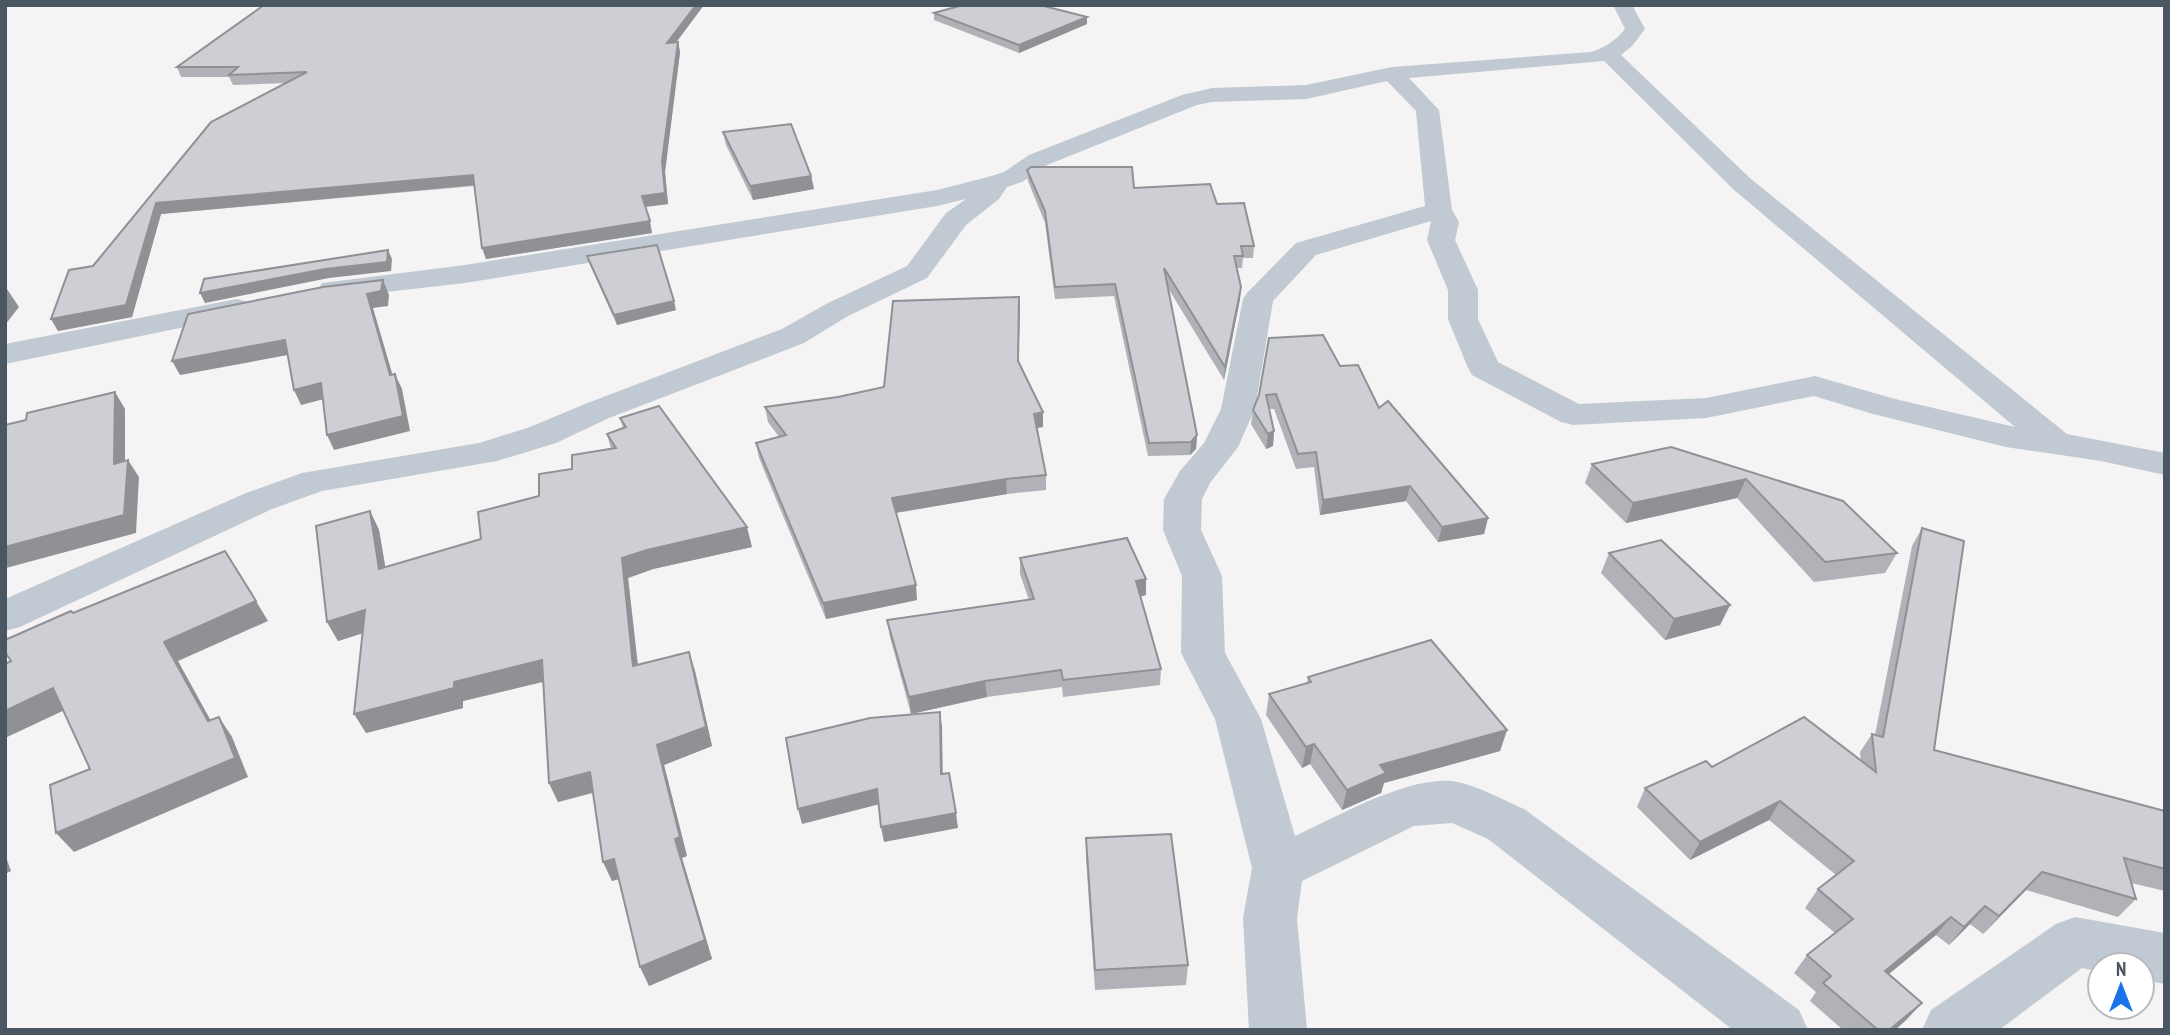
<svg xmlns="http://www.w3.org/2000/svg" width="2170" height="1035" viewBox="0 0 2170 1035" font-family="'PT Sans Narrow',sans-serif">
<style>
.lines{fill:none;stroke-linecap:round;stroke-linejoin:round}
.street{fill:#c1cad2;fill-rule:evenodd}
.wall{fill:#b0b2b7}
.shaded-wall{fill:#909195}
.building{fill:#cdcfd5;stroke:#909195;stroke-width:2}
</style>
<rect width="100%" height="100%" fill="#f5f3f3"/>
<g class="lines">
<g class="street">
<path d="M1613 5H1632L1645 29 1632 46 1621 55 1751 179 2067 434 2165 453V475L2101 461 2006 447 1873 414 1814 396 1706 418 1573 425 1561 422 1472 375 1468 368 1448 319V290L1427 240 1431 221 1316 255 1273 301 1255 409 1238 447 1210 483 1202 499 1201 530 1222 576 1225 653 1261 719 1295 836C1337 817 1412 773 1458 782 1480 787 1503 800 1524 809L1799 1010 1808 1030H1733L1488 839 1452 823 1414 826 1302 881 1297 918 1307 1030H1249L1243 918 1252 868 1215 719 1181 653 1182 576 1163 530 1164 499 1180 471 1204 443 1221 409 1243 299 1247 293 1296 243 1425 206 1416 111 1387 81 1306 99 1212 102 1197 105 1047 165 1022 182 1007 187 999 199 966 225 927 278 848 316 804 343 609 418 556 443 497 461 322 491 272 509 20 627 5 631V599L246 493 302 473 479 443 530 427 585 404 782 329 826 304 907 266 946 213 966 199 937 206 465 283 333 298 322 295 318 289 322 283 465 265 937 190 988 177 1004 172 1029 155 1182 95 1212 88 1306 85 1392 67 1591 52C1605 48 1616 40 1625 29ZM1604 61 1733 189 2015 427 1895 399 1815 376 1706 398 1579 404 1498 362 1478 319V290L1455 240 1459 222 1452 210 1439 110 1409 78Z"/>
<polygon points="237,299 248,302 252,308 248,314 5,364 5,344"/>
<polygon points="2075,917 2165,933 2165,984 2142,980 2142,965 2100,965 2100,972 2082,968 1999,1030 1922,1030 1931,1010 2056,924"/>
</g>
</g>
<g class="wall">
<polygon points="264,5 704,5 676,42 678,42 680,52 665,172 668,204 645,207 652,233 486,259 474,186 161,214 132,317 58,331 51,319 93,266 286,83 233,85 229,77 181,77 177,67"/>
<polygon points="934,13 1087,24 1019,53 934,20"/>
<polygon points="723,132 811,176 814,189 753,200 726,145"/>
<polygon points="1027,170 1134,188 1217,204 1254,246 1253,258 1243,258 1242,268 1237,268 1240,299 1224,380 1168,288 1197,435 1196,449 1190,455 1148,456 1114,296 1055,299 1045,223 1028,181"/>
<polygon points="587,256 676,310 617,325 590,265"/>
<polygon points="1019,297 1018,363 1043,412 1043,427 1037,428 1046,475 1046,490 1007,494 896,513 917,600 826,619 759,458 756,443 779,437 768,422 765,407 838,397 884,387"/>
<polygon points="1340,366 1488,518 1484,534 1438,542 1406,501 1320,515 1314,467 1296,469 1274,409 1269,409 1274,431 1273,446 1266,449 1251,424 1253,410 1259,395"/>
<polygon points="620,418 752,547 653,569 628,578 638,665 689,652 695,671 712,746 664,765 687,856 682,858 712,959 649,986 619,879 612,881 593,793 558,802 549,783 543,682 463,701 463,708 366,733 363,633 338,641 327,622 370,511 379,530 385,567 481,539 539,496 611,449 607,434 623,428"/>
<polygon points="1671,447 1843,501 1897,553 1885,573 1814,582 1737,498 1626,523 1585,483 1592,464"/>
<polygon points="1922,528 1934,750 2165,811 2165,891 2131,883 2136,899 2118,917 2026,890 1983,934 1970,924 1949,945 1936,935 1888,974 1922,1003 1906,1020 1895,1030 1843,1030 1810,1001 1816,992 1794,973 1807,955 1835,933 1805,908 1818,889 1836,875 1769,820 1690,860 1637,807 1645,788 1712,767 1861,761 1860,752 1872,734 1875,735 1912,546"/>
<polygon points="1609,553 1730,605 1720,625 1665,640 1601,573"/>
<polygon points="1020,558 1146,595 1140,597 1161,669 1160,685 1063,697 1062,687 987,697 911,714 890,637 887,620 1029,600 1020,574"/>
<polygon points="1308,677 1507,730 1500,751 1384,783 1381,793 1342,810 1310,764 1302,768 1266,715 1269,694 1307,683"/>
<polygon points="1086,838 1188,965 1186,985 1095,990 1086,858"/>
</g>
<g class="shaded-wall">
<polygon points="696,5 704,5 669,52 667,43"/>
<polygon points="1087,17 1087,24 1019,53 1019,45"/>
<polygon points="678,42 680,52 665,172 668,204 644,207 642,196 662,161"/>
<polygon points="473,175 476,185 161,214 132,317 58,331 51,319 156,203"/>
<polygon points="811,176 814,189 753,200 750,186"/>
<polygon points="650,221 652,233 486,259 482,248"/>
<polygon points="388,250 392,259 391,271 329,278 205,303 200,293"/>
<polygon points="383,280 389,295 388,306 373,308 397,390 390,375 367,294"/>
<polygon points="1241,287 1240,299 1224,380 1225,367"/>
<polygon points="7,289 19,307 5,325 5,291"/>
<polygon points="1019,297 1020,311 1018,375 1018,361"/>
<polygon points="674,301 676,310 617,325 614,315"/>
<polygon points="285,340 293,354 180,375 172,361"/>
<polygon points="395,374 402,389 410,431 334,450 327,435"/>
<polygon points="321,383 328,398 301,405 294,390"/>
<polygon points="115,392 125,409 125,481 114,464"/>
<polygon points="1043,412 1043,427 1034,428 1034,414"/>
<polygon points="1274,431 1273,446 1266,449 1268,434"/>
<polygon points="1197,435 1196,449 1190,455 1191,442"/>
<polygon points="128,460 139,477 136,533 6,568 5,547"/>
<polygon points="1006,479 1007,494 894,513 892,498"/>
<polygon points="1746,479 1737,498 1626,523 1633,503"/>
<polygon points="1410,486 1406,501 1320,515 1323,500"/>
<polygon points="370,511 379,530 389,588 379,569"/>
<polygon points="1488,518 1484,534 1438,542 1442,527"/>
<polygon points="747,527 752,547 653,569 628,578 640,686 633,666 622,558 647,550"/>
<polygon points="1146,579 1146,595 1135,598 1136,581"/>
<polygon points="916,585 917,600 826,619 823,603"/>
<polygon points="256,601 268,621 178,661 222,741 208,721 164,642"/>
<polygon points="1730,605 1720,625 1665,640 1674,619"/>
<polygon points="365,610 376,629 338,641 327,622"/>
<polygon points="689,652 695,671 712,746 664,765 687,856 682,858 712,959 649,986 640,967 675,839 657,745"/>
<polygon points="542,660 550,680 463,701 463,708 366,733 354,714 454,682"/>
<polygon points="985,681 987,697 911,714 909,697"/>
<polygon points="53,688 69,708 5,738 5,711"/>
<polygon points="940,712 942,727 943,789 941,774"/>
<polygon points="219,717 232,737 248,777 74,852 56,833"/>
<polygon points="1507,730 1500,751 1384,783 1381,793 1342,810 1347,790 1380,765"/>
<polygon points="1314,744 1310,764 1302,768 1306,747"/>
<polygon points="590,772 598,791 558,802 549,783"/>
<polygon points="877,789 880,804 802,824 798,809"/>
<polygon points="1780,801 1769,820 1690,860 1700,842"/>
<polygon points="956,813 958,828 884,842 881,827"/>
<polygon points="5,854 11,871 5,874"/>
<polygon points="614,859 622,878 612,881 603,862"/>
<polygon points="2042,872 2026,890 1983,934 1999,916"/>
<polygon points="1985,906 1970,924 1949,945 1964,927"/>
<polygon points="1951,917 1936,935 1871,989 1885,971"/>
<polygon points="1922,1003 1906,1020 1895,1030 1889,1030"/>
</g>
<g class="building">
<polygon points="264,5 696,5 667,43 678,42 662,161 665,193 642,196 650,221 482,248 473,175 156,203 126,305 51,319 69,270 93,266 211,122 307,72 229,75 238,67 177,67"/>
<polygon points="963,5 1040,5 1087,17 1019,45 934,13"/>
<polygon points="791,124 811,176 750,186 723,132"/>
<polygon points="1031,167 1132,167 1134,188 1210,184 1217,204 1244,203 1254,246 1241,246 1243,256 1234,256 1241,287 1225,367 1164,268 1197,435 1191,442 1149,443 1115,284 1055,287 1045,211 1027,170"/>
<polygon points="657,245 674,301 614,315 587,256"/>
<polygon points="388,250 387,262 325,269 200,293 204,279"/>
<polygon points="383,280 381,291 367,294 390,375 395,374 403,416 327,435 321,383 294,390 285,340 172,361 188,314 323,287"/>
<polygon points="1019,297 1018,361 1043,412 1034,414 1046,475 1006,479 892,498 916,585 823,603 756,443 786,435 765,407 838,397 884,387 893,301"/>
<polygon points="1323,335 1340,366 1358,365 1379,408 1388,401 1488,518 1442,527 1410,486 1323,500 1316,452 1298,454 1276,394 1266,395 1274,431 1268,434 1253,410 1259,395 1269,338"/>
<polygon points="115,392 114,464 128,460 124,515 5,547 5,425 26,420 27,413"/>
<polygon points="659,406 747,527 647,550 622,558 633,666 689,652 706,727 657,745 680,837 675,839 705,940 640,967 614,859 603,862 590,772 549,783 542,660 454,682 454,688 354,714 365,610 327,622 316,526 370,511 379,569 481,539 478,512 539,496 539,474 572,469 572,455 616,448 607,434 626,427 620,418"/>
<polygon points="1671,447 1843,501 1897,553 1825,562 1746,479 1633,503 1592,464"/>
<polygon points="1922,528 1964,541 1934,750 2165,811 2165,869 2124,858 2136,899 2042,872 1999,916 1985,906 1964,927 1951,917 1885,971 1922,1003 1889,1030 1878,1030 1823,983 1831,976 1807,955 1853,919 1818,889 1854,861 1780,801 1700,842 1645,788 1706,761 1712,767 1804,717 1876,772 1872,734 1883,737"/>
<polygon points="1127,538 1146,579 1136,581 1161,669 1063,680 1061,670 985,681 909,697 887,620 1034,599 1020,558"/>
<polygon points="1661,540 1730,605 1674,619 1609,553"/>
<polygon points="225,551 256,601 164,642 208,721 219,717 235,758 56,833 50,785 90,769 53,688 5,711 5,664 11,661 5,652 5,640 71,611 73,613"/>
<polygon points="1431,640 1507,730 1380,765 1386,773 1347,790 1314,744 1306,747 1269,694 1311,682 1308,677"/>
<polygon points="940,712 941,774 949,773 956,813 881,827 877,789 798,809 786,738 870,718"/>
<polygon points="1171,834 1188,965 1095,970 1086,838"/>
</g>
<rect width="2170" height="1035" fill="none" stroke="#4a5661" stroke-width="14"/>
<g transform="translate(2121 986)"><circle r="33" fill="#ffffff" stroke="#b7bbc0" stroke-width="2"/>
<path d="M0-5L12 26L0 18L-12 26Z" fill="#1a73e8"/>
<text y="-10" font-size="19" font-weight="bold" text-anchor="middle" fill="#4a5661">N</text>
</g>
</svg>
